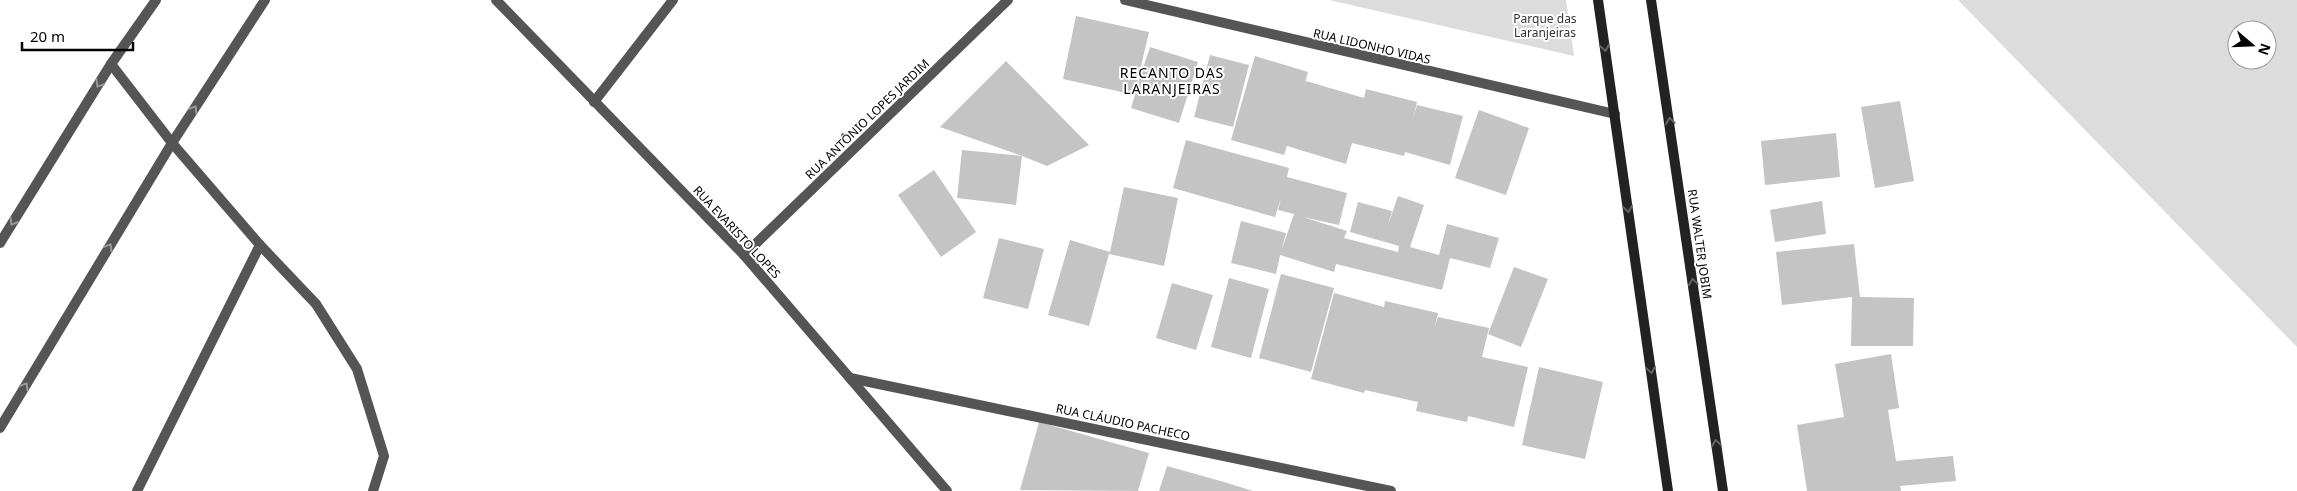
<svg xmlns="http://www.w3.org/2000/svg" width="2297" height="491" viewBox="0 0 2297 491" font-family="'Noto Sans',sans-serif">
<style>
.green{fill:#dcdcdc;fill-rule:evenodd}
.building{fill:#c4c4c4}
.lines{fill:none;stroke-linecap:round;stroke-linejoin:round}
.service{stroke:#555;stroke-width:10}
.minor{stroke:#555;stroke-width:10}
.tertiary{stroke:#555;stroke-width:10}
.secondary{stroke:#222;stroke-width:10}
.oneway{stroke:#646464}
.oneway2{stroke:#999}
.labels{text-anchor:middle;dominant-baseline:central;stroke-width:4;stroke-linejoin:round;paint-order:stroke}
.park-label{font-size:12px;fill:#333;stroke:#fff}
.street-label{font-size:12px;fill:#000;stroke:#fff}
.neighbourhood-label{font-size:14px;letter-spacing:1px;fill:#000;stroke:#fff}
</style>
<rect width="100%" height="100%" fill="#fff"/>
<g class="green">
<polygon points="1329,0 1566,0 1574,56"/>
<path d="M1958 0H2297V347ZM2237 30H2267V60H2237Z"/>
</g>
<g class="building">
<polygon points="1076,16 1149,32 1135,92 1150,47 1198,62 1179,123 1131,108 1135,95 1063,79"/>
<polygon points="1210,55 1249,65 1233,127 1194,117"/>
<polygon points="1255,56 1308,72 1304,88 1306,81 1364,98 1366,89 1417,102 1413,119 1417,105 1463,116 1450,165 1405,152 1404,156 1352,143 1346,164 1287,146 1284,155 1231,140"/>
<polygon points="1006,61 1089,145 1047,166 1022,156 1016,205 957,198 962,150 1022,156 940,127"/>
<polygon points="1900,101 1914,181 1875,188 1861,107"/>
<polygon points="1479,110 1529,128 1506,195 1455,178"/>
<polygon points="1836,133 1840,177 1765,185 1761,141"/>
<polygon points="1186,140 1289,168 1287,177 1347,193 1339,225 1303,217 1347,231 1344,238 1398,252 1399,246 1350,232 1358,202 1392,211 1388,225 1398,196 1424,205 1410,247 1439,255 1447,224 1499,238 1490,268 1450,258 1442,290 1336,264 1334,272 1280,255 1276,274 1231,263 1241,221 1286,233 1282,249 1294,214 1278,210 1281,198 1275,217 1173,188"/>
<polygon points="934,170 976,232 941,257 898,195"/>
<polygon points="1124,187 1178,198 1164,266 1109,254 1089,326 1048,315 1070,240 1110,252"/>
<polygon points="1822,201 1826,234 1775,242 1770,210"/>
<polygon points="999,238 1044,249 1028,309 983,298"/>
<polygon points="1854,244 1860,297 1914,298 1913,346 1851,346 1852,297 1782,305 1776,252"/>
<polygon points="1514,267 1548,279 1521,347 1488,334"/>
<polygon points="1281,274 1334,288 1311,372 1259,358"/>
<polygon points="1229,278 1269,289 1251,358 1211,347"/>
<polygon points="1172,283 1213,295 1196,350 1156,338"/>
<polygon points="1334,293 1384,307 1385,301 1438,313 1435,326 1438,317 1489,328 1482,357 1528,367 1514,427 1468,416 1467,422 1416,411 1418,402 1365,390 1364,393 1311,379"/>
<polygon points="1891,354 1899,408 1888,410 1896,461 1953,456 1956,481 1900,486 1901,491 1807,491 1797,425 1844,417 1835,364"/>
<polygon points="1539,367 1603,382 1585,459 1522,445"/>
<polygon points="1039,422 1149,453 1138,491 1020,490"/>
<polygon points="1167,466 1224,482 1253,491 1159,491"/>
</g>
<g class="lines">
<g class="service">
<polyline points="111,64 172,143 260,245 316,304 357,369 384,456 373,491"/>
<polyline points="594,102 673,0"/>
<polyline points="0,243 111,64 156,0"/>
<polyline points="0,428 172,143 265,0"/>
<polyline points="137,491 260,245"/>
</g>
<g class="minor">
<polyline points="1125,0 1615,114"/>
<polyline points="744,255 1008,0"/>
<polyline points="850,378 1391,491"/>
</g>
<polyline class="tertiary" points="496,0 744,255 947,491"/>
<g class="secondary">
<polyline points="1598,0 1668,491"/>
<polyline points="1651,0 1723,491"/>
</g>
</g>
<defs><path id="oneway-chevron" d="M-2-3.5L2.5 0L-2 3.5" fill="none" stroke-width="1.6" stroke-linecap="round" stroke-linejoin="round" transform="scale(1.25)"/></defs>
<g class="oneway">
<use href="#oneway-chevron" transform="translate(1605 48) rotate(81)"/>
<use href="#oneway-chevron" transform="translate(1670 121) rotate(-98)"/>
<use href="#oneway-chevron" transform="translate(1628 209) rotate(82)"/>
<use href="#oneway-chevron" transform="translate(1693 282) rotate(-98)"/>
<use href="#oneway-chevron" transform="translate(1651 370) rotate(82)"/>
<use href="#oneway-chevron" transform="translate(1716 443) rotate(-98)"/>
</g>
<g class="oneway2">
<use href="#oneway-chevron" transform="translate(99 84) rotate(122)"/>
<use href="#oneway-chevron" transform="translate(194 109) rotate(-57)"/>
<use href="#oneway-chevron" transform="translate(13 222) rotate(122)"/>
<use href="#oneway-chevron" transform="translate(109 247) rotate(-59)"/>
<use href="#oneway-chevron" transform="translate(25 386) rotate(-59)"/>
</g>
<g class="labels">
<g class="park-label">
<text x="1545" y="18">Parque das<tspan x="1545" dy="14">Laranjeiras</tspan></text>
</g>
<g class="street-label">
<text transform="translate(1372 46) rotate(13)">RUA LIDONHO VIDAS</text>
<text transform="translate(867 119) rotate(-44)">RUA ANTÔNIO LOPES JARDIM</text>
<text transform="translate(737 232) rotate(47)">RUA EVARISTO LOPES</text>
<text transform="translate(1700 244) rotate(82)">RUA WALTER JOBIM</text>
<text transform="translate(1123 422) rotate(12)">RUA CLÁUDIO PACHECO</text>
</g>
<g class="neighbourhood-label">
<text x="1172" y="72">RECANTO DAS<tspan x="1172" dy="16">LARANJEIRAS</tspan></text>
</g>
</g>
<g transform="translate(2252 45) rotate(109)"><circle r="24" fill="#ffffff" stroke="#999999"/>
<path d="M0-4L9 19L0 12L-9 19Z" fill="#000000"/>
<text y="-8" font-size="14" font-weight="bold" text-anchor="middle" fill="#000000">N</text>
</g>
<path d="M22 42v8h111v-8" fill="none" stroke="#000000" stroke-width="2.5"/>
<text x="30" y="42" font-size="15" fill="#000000" stroke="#ffffff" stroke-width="4" paint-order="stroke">20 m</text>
</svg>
